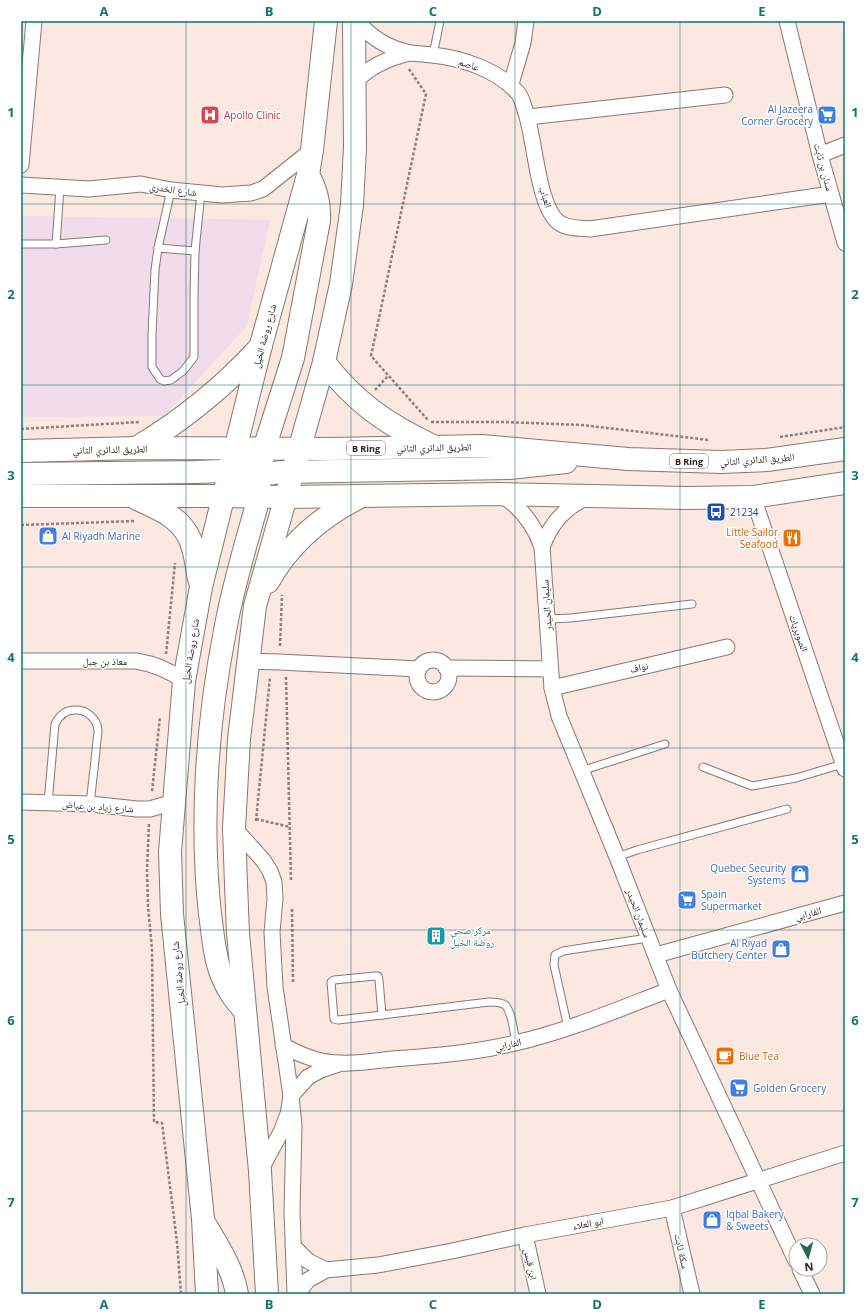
<svg xmlns="http://www.w3.org/2000/svg" width="866" height="1315" viewBox="0 0 866 1315" font-family="'Open Sans','Noto Naskh Arabic',sans-serif">
<style>
.education{fill:#f0dceb}
.lines{fill:none;stroke-linecap:round;stroke-linejoin:round}
.service-casing{stroke:#897872;stroke-width:9}
.minor-casing{stroke:#897872;stroke-width:17}
.primary-casing{stroke:#897872;stroke-width:24}
.path{stroke:#8c807b;stroke-width:2.5;stroke-dasharray:3 2;stroke-linecap:butt}
.service{stroke:#fff;stroke-width:7}
.minor{stroke:#fff;stroke-width:15}
.primary{stroke:#fff;stroke-width:22}
.grid{fill:none;stroke:#0f766e;stroke-width:1;stroke-opacity:0.55}
.labels{text-anchor:middle;dominant-baseline:central;stroke-width:3;stroke-linejoin:round;paint-order:stroke}
.shield{fill:#fff;stroke:#6a6563;stroke-width:1}
.shield-label{font-size:9px;font-weight:bold;fill:#2a2320}
.street-label{font-size:10px;fill:#2a2320;stroke:#fff}
.shop-label{font-size:10px;fill:#366cbe;stroke:#fff;text-anchor:start}
.health-label{font-size:10px;fill:#be3a42;stroke:#fff;text-anchor:start}
.transit-label{font-size:10px;fill:#164399;stroke:#fff;text-anchor:start}
.food-label{font-size:10px;fill:#c56008;stroke:#fff;text-anchor:end}
.culture-label{font-size:10px;fill:#0d838f;stroke:#fff;text-anchor:start}
.neatline{fill:none;stroke:#0f766e;stroke-width:1.5}
.grid-label{font-size:13px;text-anchor:middle;font-weight:bold;fill:#0f766e}
</style>
<rect width="100%" height="100%" fill="#fbe8e1"/>
<polygon class="education" points="21,216 270,220 247,326 164,416 21,417"/>
<g class="lines">
<g class="service-casing">
<g id="service">
<polyline points="433,55 440,21"/>
<polyline points="171,190 158,248 155,270 152,334 152,367 160,379 164,381 171,380 183,371 194,357 194,296 195,251 201,193"/>
<polyline points="21,244 56,244 106,240"/>
<polyline points="56,244 60,188"/>
<polyline points="158,248 195,251"/>
<polyline points="547,619 571,618 692,604"/>
<polyline points="703,767 752,786 796,778 843,764"/>
<polyline points="581,771 665,744"/>
<path d="M48 803 55 724C59 716 66 709 77 710 87 710 97 719 98 730 98 736 96 744 96 751 94 769 92 787 90 804"/>
<polyline points="617,857 637,850 787,809"/>
<polygon points="375,976 378,976 379,980 382,1015 338,1020 334,1019 331,982 334,980"/>
<path d="M382 1015 489 1002C494 1002 501 1002 505 1005 512 1011 514 1034 516 1043"/>
<polyline points="568,1028 554,965 555,955 563,951 648,938"/>
</g>
</g>
<g class="minor-casing">
<g id="minor">
<path d="M357 21C371 38 390 49 411 53 418 54 425 54 432 55 462 58 498 70 518 93 522 98 523 104 525 110 535 137 537 204 558 222 567 229 580 228 590 229L831 194"/>
<polyline points="787,21 820,155 845,243"/>
<path d="M355 82C370 66 388 58 410 53"/>
<polyline points="511,84 523,43 526,21"/>
<polyline points="528,117 725,95"/>
<polyline points="820,155 845,145"/>
<polyline points="21,165 34,21"/>
<polyline points="21,185 89,189 141,184 171,190 222,195 251,193 263,189 312,150"/>
<path d="M500 494C521 507 534 524 542 547L552 688 559 716 617 857 669 990 796 1261"/>
<polyline points="753,497 845,769"/>
<path d="M542 547C551 523 565 507 588 497"/>
<circle cx="433" cy="676" r="16"/>
<path d="M21 661H136C155 664 169 670 184 681"/>
<polyline points="247,661 279,662 419,669"/>
<polyline points="446,668 550,669"/>
<polyline points="552,688 727,647"/>
<polyline points="21,802 90,804 137,809 150,809 174,802"/>
<polyline points="234,828 263,860 270,871 274,882 275,899 272,932 275,987 291,1096 294,1126 292,1211 295,1294"/>
<polyline points="656,955 845,903"/>
<path d="M283 1045C299 1055 321 1063 340 1063 357 1064 375 1061 392 1059 433 1056 474 1053 515 1043 568 1031 619 1009 669 990"/>
<polyline points="260,1171 281,1132 288,1114 291,1096 308,1077 321,1070 339,1064"/>
<polyline points="672,1208 692,1294"/>
<polyline points="525,1235 538,1294"/>
<polyline points="293,1246 308,1261 326,1270"/>
<polyline points="800,1269 812,1294"/>
<polyline points="297,1294 308,1280 326,1270 378,1265 452,1251 525,1235 672,1208 845,1153"/>
</g>
</g>
<g class="primary-casing">
<g id="primary">
<path d="M324 362C355 402 386 424 431 445"/>
<path d="M136 448C183 420 224 387 261 346"/>
<path d="M236 448C253 459 261 477 259 497 247 541 233 585 225 631 207 722 200 822 210 914 213 934 214 957 222 976 228 991 235 1000 245 1011"/>
<polyline points="21,451 136,448 330,449 482,446 628,459 721,462 767,460 845,449"/>
<path d="M262 462 264 449 293 358 319 221C320 204 317 190 308 175"/>
<polyline points="21,474 196,472 221,471 243,468"/>
<polyline points="244,480 257,475 282,472 509,468 566,462"/>
<polyline points="21,496 224,496 286,497 500,494 686,498 753,497 845,483"/>
<path d="M137 499C162 510 186 520 193 548 196 558 197 569 199 579"/>
<path d="M268 582C289 544 322 516 360 497"/>
<path d="M205 1224C218 1246 233 1269 237 1294"/>
<polyline points="207,1294 203,1219 172,914 170,852 184,681 201,587 261,345 308,175 312,150 326,21"/>
<polyline points="267,1294 260,1171 238,933 236,884 234,828 239,739 255,606 324,362 341,284 352,205 355,147 354,21"/>
</g>
</g>
<g class="path">
<polyline points="409,69 426,94 371,356 428,420"/>
<polyline points="375,390 388,376"/>
<polyline points="431,422 504,422 582,425 709,440"/>
<polyline points="21,429 139,422"/>
<polyline points="780,437 845,427"/>
<polyline points="21,525 136,521"/>
<polyline points="280,646 282,595"/>
<polyline points="166,654 175,563"/>
<polyline points="286,677 291,880"/>
<polyline points="152,791 160,717"/>
<polyline points="256,819 290,827"/>
<polyline points="256,821 270,677"/>
<polyline points="149,824 147,869 148,906 152,949 154,1122 162,1123 177,1242 181,1294"/>
<polyline points="292,909 293,982"/>
</g>
<use href="#service" class="service"/>
<use href="#minor" class="minor"/>
<use href="#primary" class="primary"/>
</g>
<path class="grid" d="M186 21V1294M351 21V1294M515 21V1294M680 21V1294M21 204H845M21 385H845M21 567H845M21 748H845M21 930H845M21 1111H845"/>
<defs>
<g id="hospital-square" transform="scale(1)"><rect x="-9" y="-9" width="18" height="18" rx="4" fill="#e0444e" stroke="#fff"/><path d="M-5-5h3v3.5h4V-5h3V5h-3V1.5h-4V5h-3Z" fill="#fff"/></g>
<g id="supermarket-square" transform="scale(1)"><rect x="-9" y="-9" width="18" height="18" rx="4" fill="#3f7fe0" stroke="#fff"/><path d="M-6-5.5h2.5l.6 2H6L4.5 2H-2.5L-4.4-4H-6ZM-1.5 3.2a1.3 1.3 0 1 0 .1 0ZM3 3.2a1.3 1.3 0 1 0 .1 0Z" fill="#fff"/></g>
<g id="bus-square" transform="scale(1)"><rect x="-9" y="-9" width="18" height="18" rx="4" fill="#1a4fb4" stroke="#fff"/><path d="M-5-6H5V4H4V6H2V4H-2V6H-4V4H-5ZM-3.5-4V0h7V-4ZM-3.5 1.2v1.5H-2V1.2ZM2 1.2v1.5H3.5V1.2Z" fill="#fff"/></g>
<g id="shop-square" transform="scale(1)"><rect x="-9" y="-9" width="18" height="18" rx="4" fill="#3f7fe0" stroke="#fff"/><path d="M-5-2.5h2.3a2.7 3.5 0 0 1 5.4 0H5L5.5 6h-11ZM-1.5-2.5h3a1.5 2.3 0 0 0-3 0Z" fill="#fff"/></g>
<g id="restaurant-square" transform="scale(1)"><rect x="-9" y="-9" width="18" height="18" rx="4" fill="#e8710a" stroke="#fff"/><path d="M-5-6h1v4h1v-4h1v4h1v-4h1v5L-1.5 .5V6h-2V.5L-5-1ZM5-6V6H3V1.5H1.5Q1.5-4 5-6Z" fill="#fff"/></g>
<g id="building-square" transform="scale(1)"><rect x="-9" y="-9" width="18" height="18" rx="4" fill="#0f9aa8" stroke="#fff"/><path d="M-4-6H4V6H1V3H-1V6H-4ZM-2.5-4.3h1.7v1.8h-1.7ZM.8-4.3h1.7v1.8H.8ZM-2.5-1h1.7V.8h-1.7ZM.8-1h1.7V.8H.8Z" fill="#fff"/></g>
<g id="cafe-square" transform="scale(1)"><rect x="-9" y="-9" width="18" height="18" rx="4" fill="#e8710a" stroke="#fff"/><path d="M-5.5-4.5H6V0H3Q3 3.5 0 3.5H-2.5Q-5.5 3.5-5.5 0ZM3-3.2v2h1.7v-2ZM-6 4.5H4V6H-6Z" fill="#fff"/></g>
</defs>
<g fill-rule="evenodd">
<use href="#hospital-square" x="210" y="115"/>
<use href="#supermarket-square" x="827" y="115"/>
<use href="#bus-square" x="716" y="512"/>
<use href="#shop-square" x="48" y="536"/>
<use href="#restaurant-square" x="792" y="538"/>
<use href="#shop-square" x="800" y="874"/>
<use href="#supermarket-square" x="687" y="900"/>
<use href="#building-square" x="436" y="936"/>
<use href="#shop-square" x="781" y="949"/>
<use href="#cafe-square" x="725" y="1056"/>
<use href="#supermarket-square" x="739" y="1088"/>
<use href="#shop-square" x="712" y="1220"/>
</g>
<g class="labels">
<g class="shield">
<rect x="347" y="441" width="38" height="14" rx="3"/>
<rect x="670" y="454" width="38" height="14" rx="3"/>
</g>
<g class="shield-label">
<text x="366" y="448">B Ring</text>
<text x="689" y="461">B Ring</text>
</g>
<g class="street-label">
<text transform="translate(469 64) rotate(17)">عاصم</text>
<text transform="translate(824 167) rotate(75)">سنان بن ثابت</text>
<text transform="translate(173 189) rotate(8)">شارع الخدري</text>
<text transform="translate(546 197) rotate(72)">العباب</text>
<text transform="translate(264 336) rotate(-75)">شارع روضة الخيل</text>
<text transform="translate(434 447) rotate(-1)">الطريق الدائري الثاني</text>
<text transform="translate(110 449) rotate(-1)">الطريق الدائري الثاني</text>
<text transform="translate(757 459) rotate(-4)">الطريق الدائري الثاني</text>
<text transform="translate(546 605) rotate(-94)">سليمان الحيدر</text>
<text transform="translate(799 633) rotate(71)">الصويريات</text>
<text transform="translate(190 651) rotate(-81)">شارع روضة الخيل</text>
<text x="105" y="661">معاذ بن جبل</text>
<text transform="translate(639 667) rotate(-13)">نواف</text>
<text transform="translate(98 806) rotate(4)">شارع زياد بن عياض</text>
<text transform="translate(639 913) rotate(69)">سليمان الحيدر</text>
<text transform="translate(808 913) rotate(-15)">الفارابي</text>
<text transform="translate(178 974) rotate(-96)">شارع روضة الخيل</text>
<text transform="translate(508 1044) rotate(-13)">الفارابي</text>
<text transform="translate(588 1223) rotate(-10)">ابو العلاء</text>
<text transform="translate(682 1251) rotate(77)">سكة ثابت</text>
<text transform="translate(531 1264) rotate(78)">ابن قيس</text>
</g>
<g class="shop-label">
<text x="813" y="109" text-anchor="end">Al Jazeera<tspan x="813" dy="12">Corner Grocery</tspan></text>
<text x="62" y="536">Al Riyadh Marine</text>
<text x="786" y="868" text-anchor="end">Quebec Security<tspan x="786" dy="12">Systems</tspan></text>
<text x="701" y="894">Spain<tspan x="701" dy="12">Supermarket</tspan></text>
<text x="767" y="943" text-anchor="end">Al Riyad<tspan x="767" dy="12">Butchery Center</tspan></text>
<text x="753" y="1088">Golden Grocery</text>
<text x="726" y="1214">Iqbal Bakery<tspan x="726" dy="12">&amp; Sweets</tspan></text>
</g>
<g class="health-label">
<text x="224" y="115">Apollo Clinic</text>
</g>
<g class="transit-label">
<text x="730" y="512">21234</text>
</g>
<g class="food-label">
<text x="778" y="532">Little Sailor<tspan x="778" dy="12">Seafood</tspan></text>
<text x="739" y="1056" text-anchor="start">Blue Tea</text>
</g>
<g class="culture-label">
<text x="450" y="930">مركز صحي<tspan x="450" dy="12">روضة الخيل</tspan></text>
</g>
</g>
<rect width="866" height="1315" fill="none" stroke="#ffffff" stroke-width="44"/>
<g transform="translate(808 1257) rotate(174)"><circle r="19" fill="#ffffff" stroke="#aaa7a6"/>
<path d="M0-3L7 15L0 10L-7 15Z" fill="#2f674e"/>
<text y="-6" font-size="11" font-weight="bold" text-anchor="middle" fill="#2a2320">N</text>
</g>
<rect x="22" y="22" width="822" height="1271" class="neatline"/>
<g class="grid-label">
<text x="104" y="16">A</text>
<text x="269" y="16">B</text>
<text x="433" y="16">C</text>
<text x="597" y="16">D</text>
<text x="762" y="16">E</text>
<text x="11" y="117">1</text>
<text x="855" y="117">1</text>
<text x="11" y="299">2</text>
<text x="855" y="299">2</text>
<text x="11" y="480">3</text>
<text x="855" y="480">3</text>
<text x="11" y="662">4</text>
<text x="855" y="662">4</text>
<text x="11" y="844">5</text>
<text x="855" y="844">5</text>
<text x="11" y="1025">6</text>
<text x="855" y="1025">6</text>
<text x="11" y="1207">7</text>
<text x="855" y="1207">7</text>
<text x="104" y="1309">A</text>
<text x="269" y="1309">B</text>
<text x="433" y="1309">C</text>
<text x="597" y="1309">D</text>
<text x="762" y="1309">E</text>
</g>
</svg>
